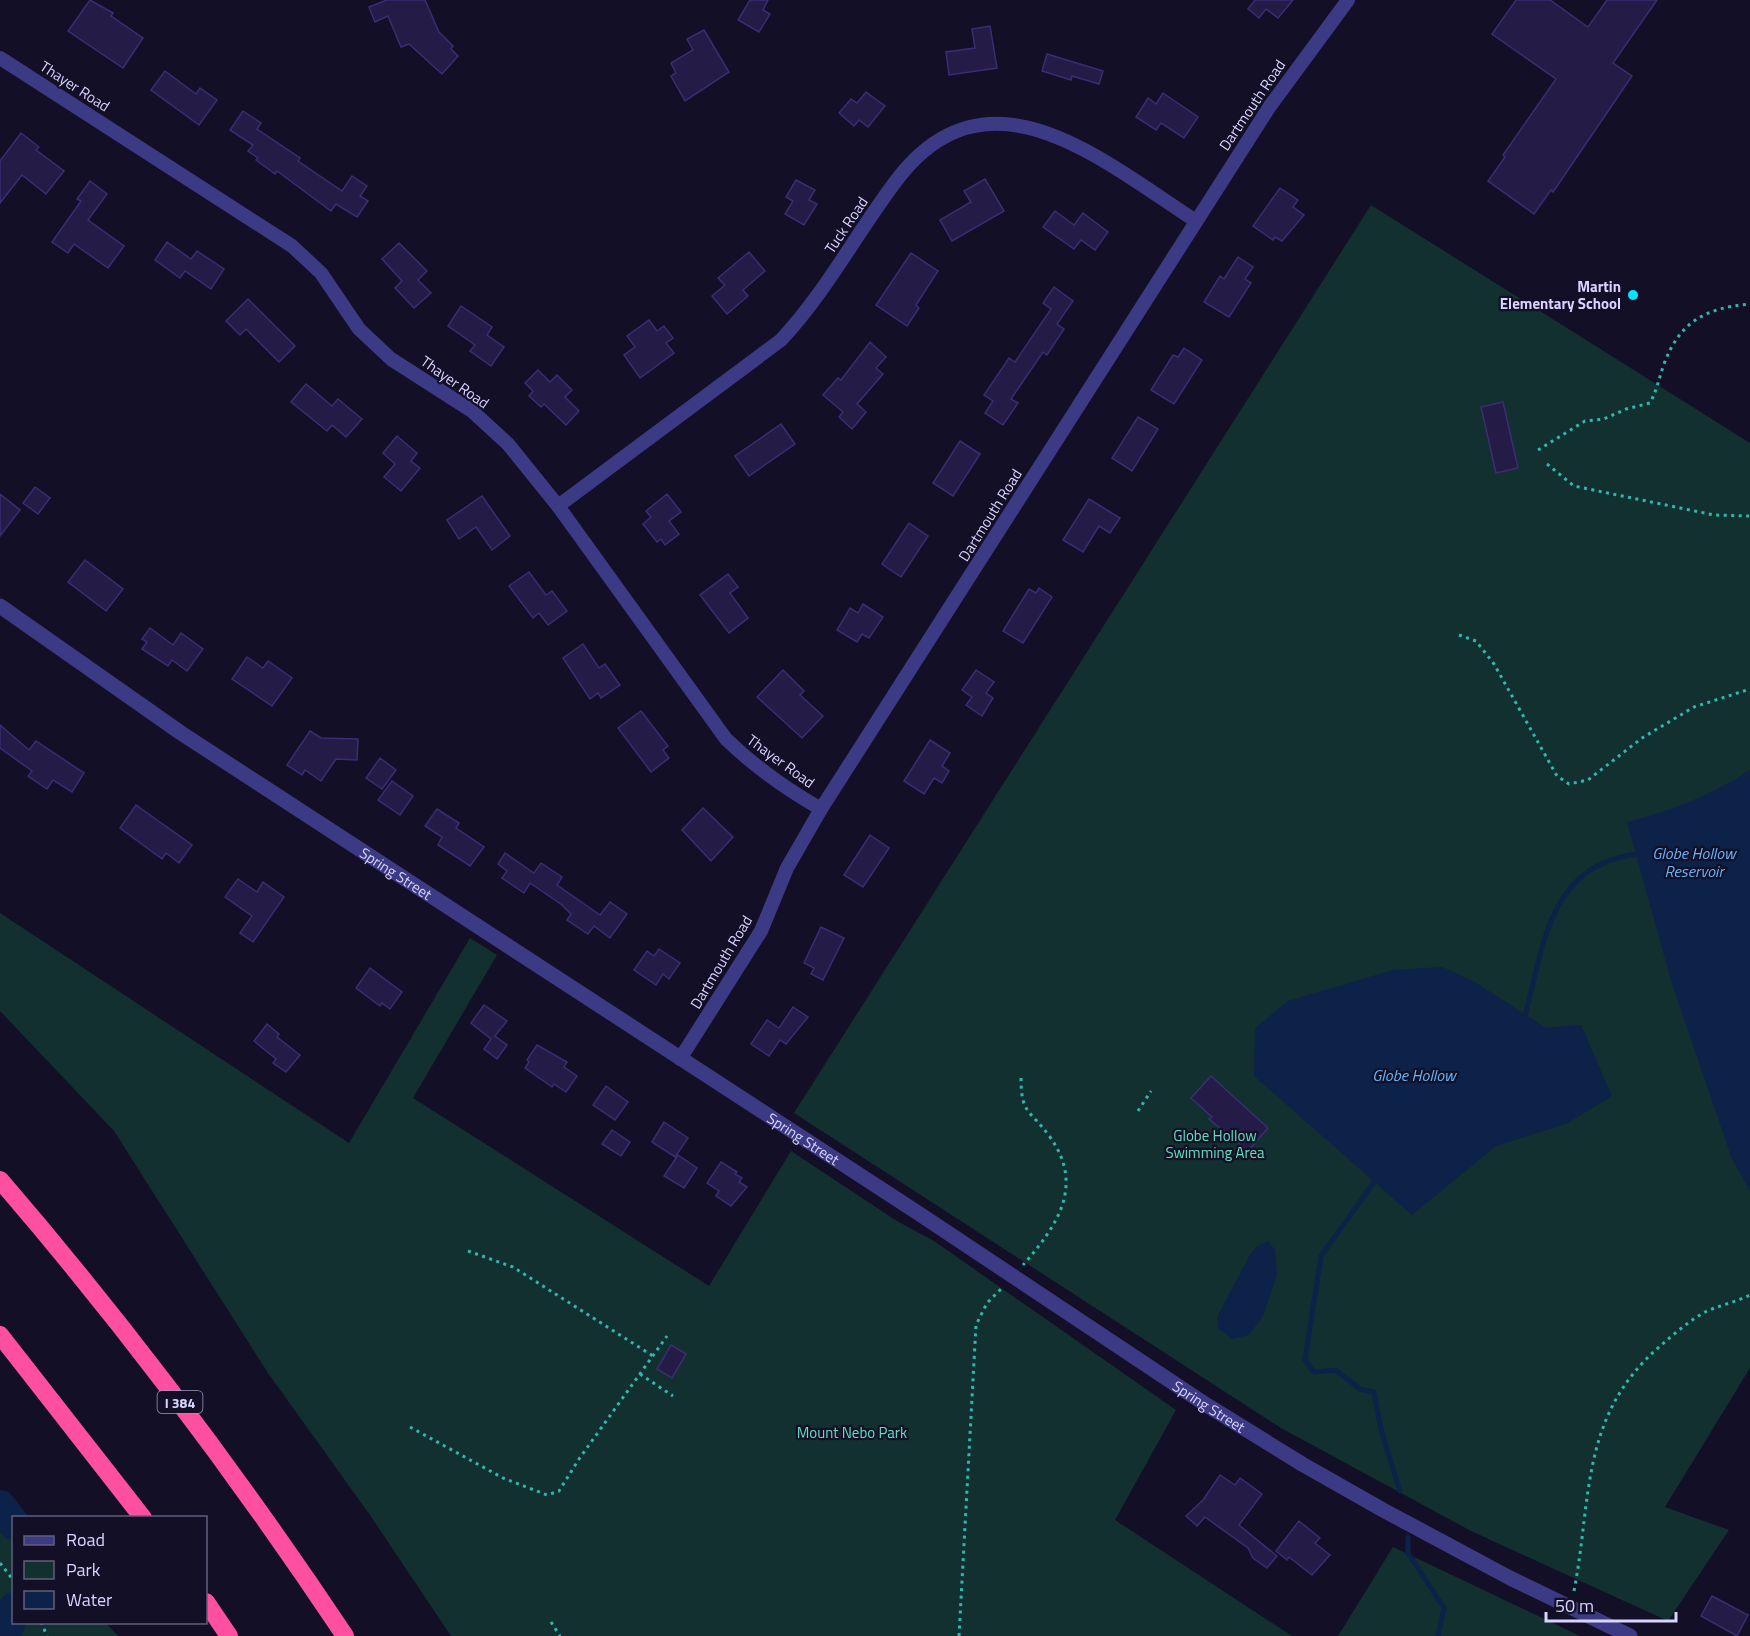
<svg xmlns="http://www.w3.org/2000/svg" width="1750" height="1636" viewBox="0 0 1750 1636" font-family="'Titillium Web',sans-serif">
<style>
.green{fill:#12302f}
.water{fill:#0c2248}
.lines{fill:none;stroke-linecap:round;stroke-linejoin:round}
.stream{stroke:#0c2248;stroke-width:5}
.river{stroke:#0c2248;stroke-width:32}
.building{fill:#241b47;stroke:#3b2d73;stroke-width:1.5}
.path{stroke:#2fb8b0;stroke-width:3;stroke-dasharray:3 4.5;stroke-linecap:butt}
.minor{stroke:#3d3a85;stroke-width:14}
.tertiary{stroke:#3d3a85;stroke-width:15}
.motorway{stroke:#ff4fa3;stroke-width:18}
.poi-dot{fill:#00e5ff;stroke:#130f26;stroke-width:2}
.labels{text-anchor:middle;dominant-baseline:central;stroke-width:4.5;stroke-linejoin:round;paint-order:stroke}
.shield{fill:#130f26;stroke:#9e99be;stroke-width:1.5}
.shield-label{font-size:14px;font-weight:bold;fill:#d9d4ff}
.street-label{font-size:15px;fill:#d9d4ff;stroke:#130f26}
.poi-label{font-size:15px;font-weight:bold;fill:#d9d4ff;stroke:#130f26;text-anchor:end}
.park-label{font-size:15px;fill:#5fe0c0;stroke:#130f26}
.water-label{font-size:16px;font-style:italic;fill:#62b6ff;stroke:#130f26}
</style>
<rect width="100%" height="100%" fill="#130f26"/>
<g class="green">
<polygon points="1371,205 1750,443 1750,1368 1665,1507 1729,1530 1668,1621 1471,1531 1281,1428 794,1113"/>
<polygon points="0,913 349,1143 470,938 497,955 413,1098 709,1286 791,1151 897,1221 934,1241 1176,1410 1115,1520 1292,1636 451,1636 372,1518 268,1373 114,1131 0,1011"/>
<polygon points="0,1496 17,1517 14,1518 14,1622 106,1623 118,1636 0,1636"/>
<polygon points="1393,1547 1580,1636 1338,1636"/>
</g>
<g class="water">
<path d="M1750 770V1191L1732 1159 1672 984 1627 822C1674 810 1709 796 1750 770Z"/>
<polygon points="1442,967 1475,982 1546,1028 1581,1025 1612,1096 1566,1124 1496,1146 1412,1215 1254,1076 1255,1028 1288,1001 1393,970"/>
<polygon points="1268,1241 1275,1250 1277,1275 1263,1316 1249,1335 1232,1339 1218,1328 1217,1317 1250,1255 1257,1246"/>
</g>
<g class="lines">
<g class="stream">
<path d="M1521 1020 1525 1016C1544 945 1549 861 1641 854"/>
<polyline points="1377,1178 1321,1256 1305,1360 1314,1372 1336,1370 1360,1389 1374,1392 1381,1430 1400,1491"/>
<polyline points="1408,1537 1408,1553 1444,1608 1438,1636"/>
</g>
<g class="river">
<polyline points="0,1506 14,1524"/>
<polyline points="5,1636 14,1608"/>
</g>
</g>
<g class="building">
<polygon points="90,0 113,13 111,16 143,38 123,68 68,31"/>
<polygon points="387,0 425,0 439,32 453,46 451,49 458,56 442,74 409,44 401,47 388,16 375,22 369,7"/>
<polygon points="750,0 768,0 763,10 770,14 759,32 738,20"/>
<polygon points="1255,0 1293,0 1278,18 1266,9 1259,18 1248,9"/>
<polygon points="1516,0 1550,0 1588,27 1607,0 1657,0 1613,63 1632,76 1553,192 1551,190 1534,214 1488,181 1505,157 1503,155 1556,79 1492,34"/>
<polygon points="990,26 997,68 949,75 946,52 975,48 972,29"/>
<polygon points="704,30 729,72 685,101 671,76 676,73 671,63 693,50 687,39"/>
<polygon points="1047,54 1103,71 1099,84 1072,76 1071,80 1042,71"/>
<polygon points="165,71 196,94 200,88 217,100 199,125 151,90"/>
<polygon points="866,92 885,106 868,127 859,120 854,126 839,113 851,99 857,103"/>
<polygon points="1163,93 1198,117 1184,138 1161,123 1156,130 1136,117 1148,98 1156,104"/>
<polygon points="243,111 261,123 257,129 300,158 298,161 342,191 352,176 367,186 360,196 368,201 357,217 336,204 331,211 277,171 275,174 256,160 258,158 248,151 253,145 230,130"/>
<polygon points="21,133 39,147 36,150 64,171 46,194 22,175 0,203 0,161"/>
<polygon points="985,179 1004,211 952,241 940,220 971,202 964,191"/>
<polygon points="796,180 815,190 809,200 817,204 804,225 785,214 793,201 786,197"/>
<polygon points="90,181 107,194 88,220 124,246 108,268 74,244 68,253 52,242 81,201 77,199"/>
<polygon points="1280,188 1298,200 1293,207 1304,215 1282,241 1275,237 1273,240 1253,226"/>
<polygon points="1055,211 1074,225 1083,213 1108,232 1095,250 1081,240 1074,249 1043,227"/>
<polygon points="167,242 191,259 197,251 224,269 211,289 185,271 180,278 155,260"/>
<polygon points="399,243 427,271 418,280 431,293 414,308 395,288 402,281 382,259"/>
<polygon points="749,252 765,271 743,290 748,296 727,314 712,296 725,285 718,278"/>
<polygon points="911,253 938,271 916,305 919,308 907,326 876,305"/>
<polygon points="1238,257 1253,267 1245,279 1251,283 1229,317 1204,302 1220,276 1224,279"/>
<polygon points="1054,287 1073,301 1057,324 1064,329 1047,355 1043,352 1011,399 1018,403 1003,425 985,413 993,401 984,395 1009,358 1015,362 1051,309 1043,303"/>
<polygon points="248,299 295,346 279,362 246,329 240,335 226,321"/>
<polygon points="461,306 492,327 487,335 504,347 491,366 470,351 475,345 448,326"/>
<polygon points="649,320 657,331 664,326 673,338 666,343 674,353 640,378 624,355 635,347 627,336"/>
<polygon points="870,342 886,357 876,368 883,374 857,404 866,412 852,429 839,417 843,412 823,395 838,378 841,380"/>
<polygon points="1184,348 1202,360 1174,404 1151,390 1173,355 1178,357"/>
<polygon points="538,370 550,382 557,375 572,390 565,397 579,411 566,425 544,404 541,407 529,396 533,391 525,383"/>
<polygon points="306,384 332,406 338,399 362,419 346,437 332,425 327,431 291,402"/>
<polygon points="1503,402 1518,468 1496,473 1481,407"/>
<polygon points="1138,417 1158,429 1132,471 1112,458"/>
<polygon points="781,424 795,444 749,476 735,456"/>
<polygon points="397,436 417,453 411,461 420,468 401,491 384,477 395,464 383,453"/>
<polygon points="960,441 980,454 953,496 933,483"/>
<polygon points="35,487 50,498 38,514 23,503"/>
<polygon points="0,494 20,510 0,536"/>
<polygon points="667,494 681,512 669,521 679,534 665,545 661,539 657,542 643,524 651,517 646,511"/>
<polygon points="482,496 510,536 492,550 476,527 459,539 447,520"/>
<polygon points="1089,499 1120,518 1110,533 1099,526 1083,552 1063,540"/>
<polygon points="909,523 928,536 901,577 882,564"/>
<polygon points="85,560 123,589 106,611 68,582"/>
<polygon points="529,572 546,595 552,591 567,611 548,625 539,613 533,618 509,586"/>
<polygon points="728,574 738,587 730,593 748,618 729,633 700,595"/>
<polygon points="1039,588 1052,597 1023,643 1003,631 1029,589 1036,593"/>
<polygon points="863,604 883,617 869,638 862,634 857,642 837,630 850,608 858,613"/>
<polygon points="150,628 173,645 181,633 203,649 187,671 172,660 168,666 142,649 147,642 142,639"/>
<polygon points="583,644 599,668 605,664 620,685 601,698 598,693 590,699 563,658"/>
<polygon points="247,657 263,668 268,661 292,678 272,706 232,679"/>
<polygon points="783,670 804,691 800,695 823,716 802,738 757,697"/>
<polygon points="976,670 994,682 986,693 993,698 982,716 966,705 972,697 962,690"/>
<polygon points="641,711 668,746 663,750 669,758 651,772 618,728"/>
<polygon points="0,725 29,750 36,741 84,773 72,792 53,780 47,789 28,776 32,771 0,748"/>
<polygon points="310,731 321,738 358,739 357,760 336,759 321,781 305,770 302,775 287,765"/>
<polygon points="930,740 950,753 942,766 949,771 942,783 934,778 924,794 904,781"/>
<polygon points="380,758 396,770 382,789 366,778"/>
<polygon points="392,781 413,796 400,815 378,800"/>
<polygon points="136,805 192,845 179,863 166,853 162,859 120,828"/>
<polygon points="703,808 733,837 711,861 682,830"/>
<polygon points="437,809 459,823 456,828 484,847 470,866 438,845 442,837 425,826"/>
<polygon points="870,835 889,848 863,887 844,875"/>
<polygon points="505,853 534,873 541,863 562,877 557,885 600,915 610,902 627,914 610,938 594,926 588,934 567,920 571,914 562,905 530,883 524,893 502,878 507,871 498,864"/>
<polygon points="238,879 257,892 263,882 284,897 253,942 240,933 252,916 225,897"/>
<polygon points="821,927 844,938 823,980 811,974 814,968 804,963"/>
<polygon points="659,949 680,963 669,979 663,974 656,985 634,970 647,951 654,956"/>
<polygon points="370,968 402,992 390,1009 382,1003 380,1006 356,988"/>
<polygon points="484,1005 507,1021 495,1036 507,1045 497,1059 484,1049 491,1039 471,1023"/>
<polygon points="793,1007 808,1017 786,1044 780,1040 769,1056 751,1044 767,1020 779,1028"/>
<polygon points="267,1024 279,1034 277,1037 300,1055 286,1072 273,1063 276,1059 254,1041"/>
<polygon points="537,1045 567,1062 564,1067 577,1076 566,1092 554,1084 552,1087 525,1068 529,1062 527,1060"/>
<polygon points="1211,1076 1268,1128 1248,1151 1209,1119 1212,1117 1191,1098"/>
<polygon points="606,1086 628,1102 615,1120 593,1105"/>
<polygon points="664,1122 688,1138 675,1157 652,1142"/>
<polygon points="612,1130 630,1142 621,1156 602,1144"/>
<polygon points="678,1155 697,1168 684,1188 664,1176"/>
<polygon points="721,1162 737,1172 735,1174 742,1178 739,1182 747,1187 731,1206 716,1196 719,1191 707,1183"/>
<polygon points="671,1345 686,1354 672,1378 657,1369"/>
<polygon points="1220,1475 1235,1485 1240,1478 1262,1494 1239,1525 1277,1556 1267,1568 1253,1558 1248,1548 1205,1517 1197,1526 1186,1516 1203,1500"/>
<polygon points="1299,1521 1320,1538 1315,1543 1330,1555 1312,1575 1289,1557 1287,1560 1276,1551"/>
<polygon points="1712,1596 1748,1615 1737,1636 1701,1616"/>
</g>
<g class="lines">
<g class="path">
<path d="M1538 450 1585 421 1604 419 1626 409 1650 403C1657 390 1659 378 1664 364 1680 321 1706 308 1750 304"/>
<polyline points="1547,464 1574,486 1714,515 1750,516"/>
<polyline points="1459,635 1476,641 1494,664 1557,776 1569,784 1588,780 1642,738 1694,707 1750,689"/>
<path d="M1021 1078C1021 1115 1030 1109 1050 1137 1085 1186 1057 1226 1023 1265"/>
<polyline points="1138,1111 1151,1091"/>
<polyline points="468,1251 513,1267 653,1356"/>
<polyline points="640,1374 673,1396"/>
<polyline points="410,1427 503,1478 547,1495 559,1491 579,1459 667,1336"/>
<polyline points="0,1563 14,1581"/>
<path d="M1574 1591C1592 1498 1580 1416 1659 1347 1674 1334 1690 1320 1707 1311 1721 1305 1736 1302 1750 1295"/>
<polyline points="41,1622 47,1636"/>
<polyline points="551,1622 560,1636"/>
<polyline points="959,1636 976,1325 987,1303 1003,1287"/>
</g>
<g class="minor">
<path d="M0 58 292 246 321 273 359 329 391 359 472 411 508 444 558 506 726 739C755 767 786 789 821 809"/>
<path d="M558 506 781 340C825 293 855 236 893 185 985 57 1101 160 1196 221"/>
<polyline points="680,1059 761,931 787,868 821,809 1270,106 1348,0"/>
</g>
<path class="tertiary" id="s1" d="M0 606 181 733 915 1211 1205 1404 1302 1464 1383 1510 1510 1578 1630 1636"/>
<g class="motorway">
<path d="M0 1180C125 1325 239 1477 345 1636"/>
<polyline points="0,1335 143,1518"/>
<polyline points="206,1602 229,1636"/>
</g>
</g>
<circle class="poi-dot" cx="1633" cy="295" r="6"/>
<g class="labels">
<rect class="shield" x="157.5" y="1391" width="45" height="22" rx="4.5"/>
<g class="shield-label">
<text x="180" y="1402">I 384</text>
</g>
<g class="street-label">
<text transform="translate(75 86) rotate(33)">Thayer Road</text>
<text transform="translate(1252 105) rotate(-56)">Dartmouth Road</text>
<text transform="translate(846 225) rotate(-56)">Tuck Road</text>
<text transform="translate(455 382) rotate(35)">Thayer Road</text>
<text transform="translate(990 515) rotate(-58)">Dartmouth Road</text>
<text transform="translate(781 761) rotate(36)">Thayer Road</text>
<text stroke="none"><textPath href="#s1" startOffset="478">Spring Street</textPath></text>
<text transform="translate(721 962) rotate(-59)">Dartmouth Road</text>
<text stroke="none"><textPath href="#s1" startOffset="964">Spring Street</textPath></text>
<text stroke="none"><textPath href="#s1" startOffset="1450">Spring Street</textPath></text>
</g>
<g class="poi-label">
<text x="1621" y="286">Martin<tspan x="1621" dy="17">Elementary School</tspan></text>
</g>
<g class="park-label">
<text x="1215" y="1135">Globe Hollow<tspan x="1215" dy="17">Swimming Area</tspan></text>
<text x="852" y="1432">Mount Nebo Park</text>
</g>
<g class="water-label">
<text x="1694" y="853">Globe Hollow<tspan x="1694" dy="18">Reservoir</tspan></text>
<text x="1414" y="1075">Globe Hollow</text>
</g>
</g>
<rect x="12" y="1516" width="195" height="108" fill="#130f26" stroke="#625e7d" stroke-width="1.5"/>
<rect x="24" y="1536" width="30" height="9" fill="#3d3a85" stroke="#625e7d" stroke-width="1.5"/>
<text x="66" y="1546" font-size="18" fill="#d9d4ff">Road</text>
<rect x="24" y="1561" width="30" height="18" fill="#12302f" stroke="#625e7d" stroke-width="1.5"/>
<text x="66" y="1576" font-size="18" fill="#d9d4ff">Park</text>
<rect x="24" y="1591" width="30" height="18" fill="#0c2248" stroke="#625e7d" stroke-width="1.5"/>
<text x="66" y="1606" font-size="18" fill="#d9d4ff">Water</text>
<path d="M1546 1612v9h130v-9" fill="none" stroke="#d9d4ff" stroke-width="3"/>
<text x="1555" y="1612" font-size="18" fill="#d9d4ff" stroke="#130f26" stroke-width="4.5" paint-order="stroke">50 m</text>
</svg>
